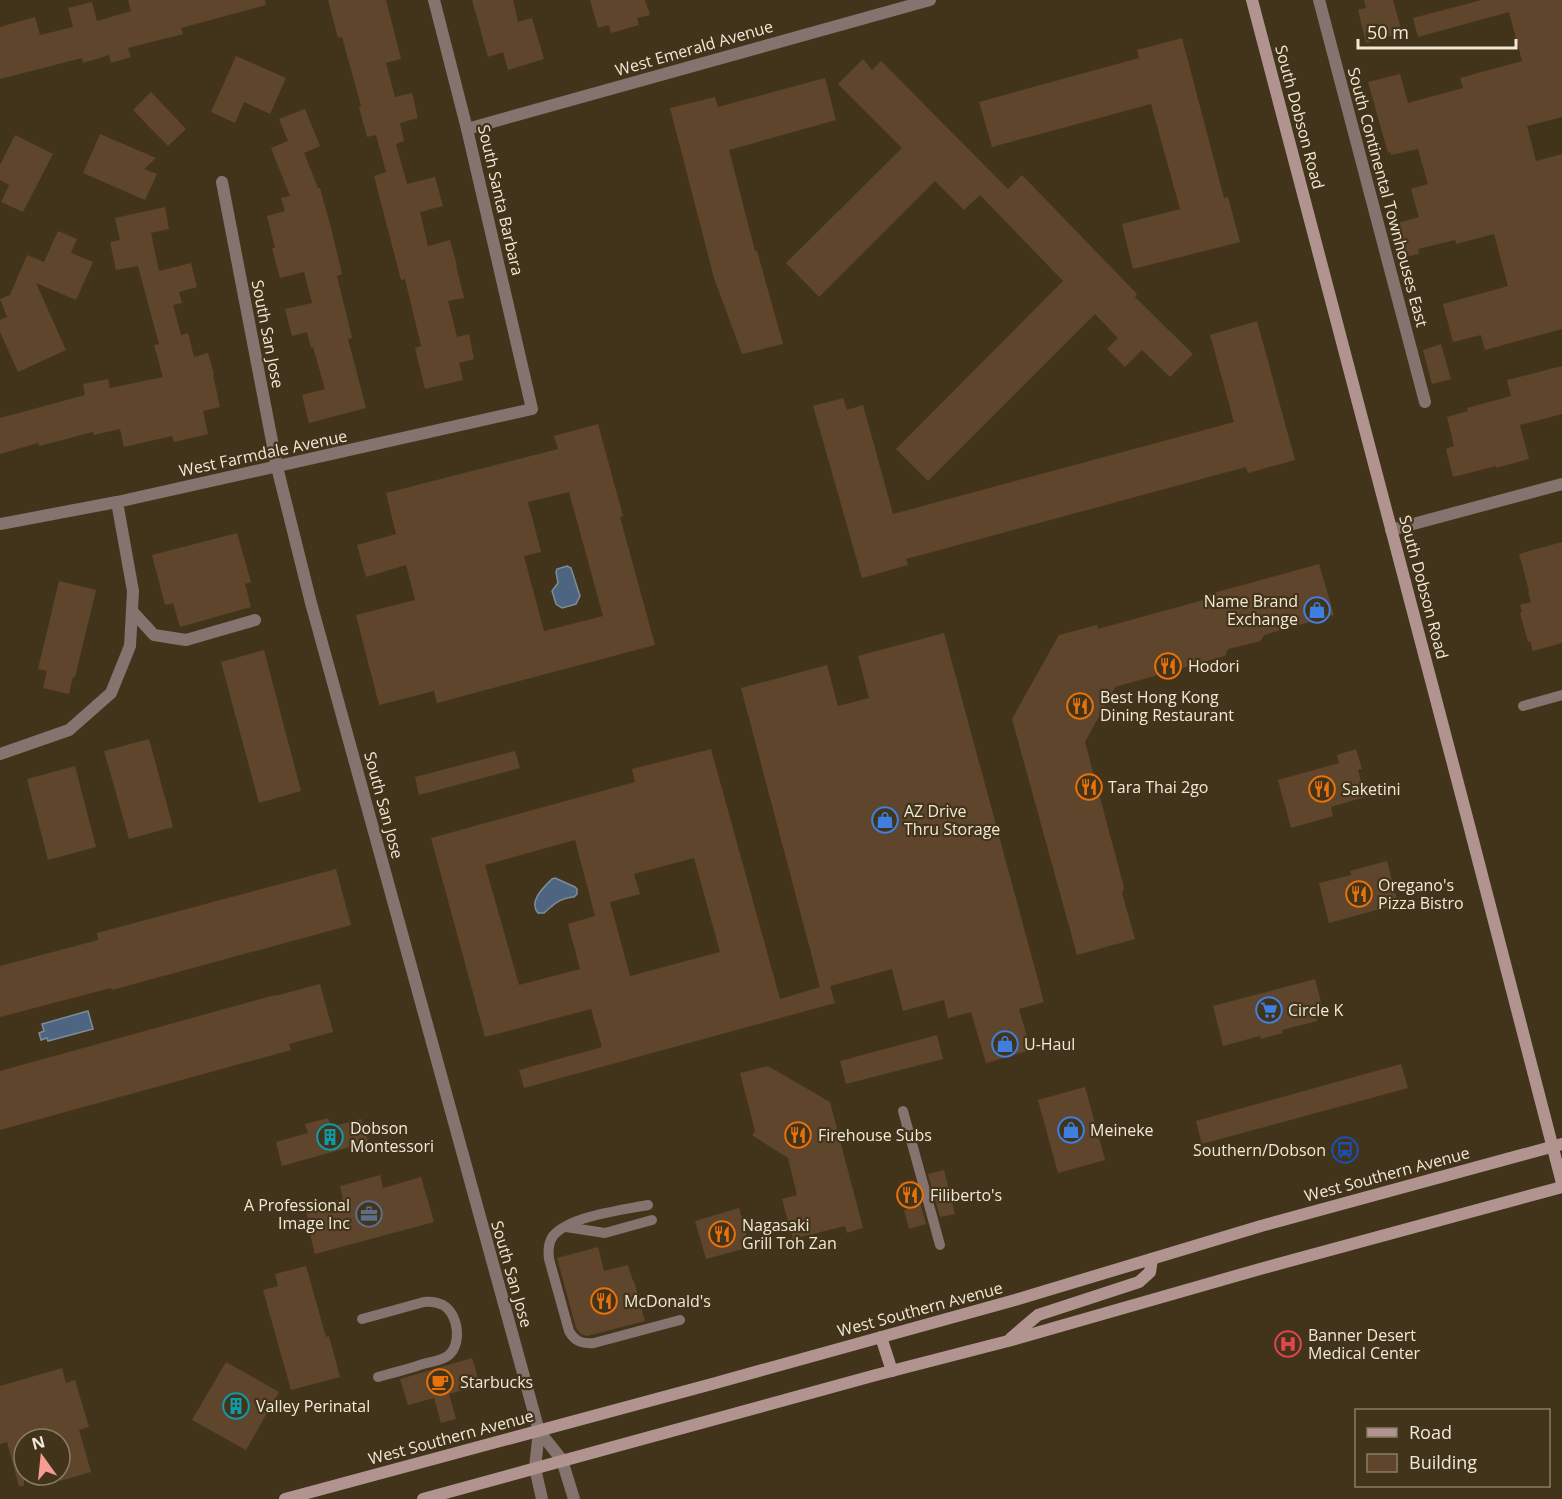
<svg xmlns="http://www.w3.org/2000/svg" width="1562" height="1499" viewBox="0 0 1562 1499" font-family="'Open Sans',sans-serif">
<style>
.water{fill:#4d6580;stroke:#7e8c9a;stroke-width:1.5}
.building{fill:#5f452c;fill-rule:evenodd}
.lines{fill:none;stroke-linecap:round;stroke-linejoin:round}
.service{stroke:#85736f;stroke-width:10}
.minor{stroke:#85736f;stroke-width:12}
.secondary{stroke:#b1948f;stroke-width:12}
.labels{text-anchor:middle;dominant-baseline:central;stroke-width:4.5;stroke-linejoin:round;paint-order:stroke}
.street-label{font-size:16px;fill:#f1e8d8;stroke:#42341a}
.poi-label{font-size:16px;fill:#f1e8d8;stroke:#42341a;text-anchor:start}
</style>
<rect width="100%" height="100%" fill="#42341a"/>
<g class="water">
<polygon points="567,566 571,568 580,596 576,604 562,608 556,604 552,591 558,583 556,572 557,569"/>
<path d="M555 878 575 887 577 889V894L574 897C560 898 554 904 544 913H538C528 901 544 887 552 879Z"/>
<polygon points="88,1011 93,1029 48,1041 47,1038 41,1040 39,1033 44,1031 42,1024"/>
</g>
<g class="building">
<polygon points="128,0 265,0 266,5 181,28 183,34 128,48 131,57 111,63 109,55 83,63 82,58 0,79 0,27 35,17 40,35 73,27 68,8 92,2 97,21 131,11"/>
<polygon points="328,0 386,0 401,59 386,63 395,97 412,93 418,118 400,123 404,141 396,144 407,184 435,177 443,206 420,212 428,246 450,240 457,266 456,266 464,298 448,301 457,337 469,334 474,359 459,363 463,380 425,389 415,348 421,346 405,279 401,280 374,176 386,172 376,135 367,137 359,107 361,106 342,37 338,38"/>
<polygon points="472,0 513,0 518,22 532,18 544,59 508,70 503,52 488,57"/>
<polygon points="590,0 645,0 650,15 637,18 639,25 611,33 609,25 598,28"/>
<polygon points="1364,0 1393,0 1402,33 1366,43 1358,10 1366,8"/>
<polygon points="1482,0 1562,0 1562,117 1527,126 1536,161 1562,154 1562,329 1485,350 1481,335 1453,342 1443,304 1508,286 1494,234 1456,244 1455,240 1418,249 1419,254 1399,258 1391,225 1419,217 1411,189 1428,184 1418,149 1391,155 1391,152 1388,153 1368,82 1400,74 1408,103 1463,88 1460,78 1522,61 1509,12 1418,37 1413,18"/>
<polygon points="1182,38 1224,198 1228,197 1240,242 1133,269 1122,224 1180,209 1151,104 992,147 979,102 1139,58 1137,50"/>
<polygon points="236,56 286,78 270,114 244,102 235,123 211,112"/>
<polygon points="863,59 872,70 881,61 1008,189 1022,175 1137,294 1135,297 1193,354 1170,377 1142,350 1125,367 1107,349 1118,338 1095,314 928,481 896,449 1063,281 980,195 964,210 935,181 819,297 786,263 902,148 838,84"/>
<polygon points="825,78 836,120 729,150 755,251 757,251 783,344 742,354 714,278 670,108 715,97 718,107"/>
<polygon points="151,92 186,129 168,146 133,110"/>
<polygon points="305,109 320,146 304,153 318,188 320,188 331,228 342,274 337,276 352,338 348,339 366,408 309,423 302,395 325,389 313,347 311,348 307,332 292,336 285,309 312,303 304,272 280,278 272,248 275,248 267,216 285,211 281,198 290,196 271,148 288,141 279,119"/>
<polygon points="100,134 156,158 144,169 157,174 145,200 83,173"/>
<polygon points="15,135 53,154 23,212 1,202 9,185 0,180 0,165"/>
<polygon points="165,207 169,229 151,233 159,271 191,263 197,287 179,292 182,303 173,305 181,335 188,333 194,357 208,353 214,374 213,375 220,407 203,411 208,434 174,442 172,436 124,447 120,429 94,435 93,432 39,446 38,443 0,454 0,418 85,395 83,384 108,379 110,388 163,377 154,345 159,344 138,266 116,270 110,242 120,240 115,218"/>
<polygon points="58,231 77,239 71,253 93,262 76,300 36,283 66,350 18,372 0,332 0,320 7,317 0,299 10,295 27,255 44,262"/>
<polygon points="1257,321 1295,460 1248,473 1246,467 906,559 908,565 862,578 813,406 843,398 847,410 863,405 893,514 1234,422 1210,335"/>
<polygon points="1441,344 1451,379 1432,384 1423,350"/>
<polygon points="1562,366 1562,414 1520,425 1529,459 1496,468 1496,466 1453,477 1446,449 1454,446 1447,417 1468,411 1467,408 1511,396 1507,380"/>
<path d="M598 424 623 516 620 517 655 645 437 703 434 691 379 705 356 615 415 600 406 565 366 577 357 545 396 534 386 493 558 449 554 436ZM569 492 603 616 544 631 524 556 541 552 528 502Z"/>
<polygon points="237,533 251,582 245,584 251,607 180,627 173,603 165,605 152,555"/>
<polygon points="1562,542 1562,643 1533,651 1530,641 1528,642 1520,613 1522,612 1520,605 1531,602 1528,592 1529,591 1519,554"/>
<polygon points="1319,564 1334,615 1264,635 1261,641 1228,649 1225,656 1115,687 1085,742 1124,887 1122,893 1135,939 1077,955 1012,719 1059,635 1097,625 1098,629 1207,599 1206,595"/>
<polygon points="59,581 96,590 75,677 73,677 69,694 43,688 47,671 38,669"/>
<path d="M944 633 1044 1002 1019 1009 1031 1050 986 1063 971 1012 948 1018 944 1000 903 1011 892 969 830 986 835 1003 524 1088 519 1070 602 1047 591 1009 485 1037 431 838 635 782 632 769 711 749 780 999 820 987 741 688 827 665 838 706 869 698 858 656ZM575 840 595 916 568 924 580 969 519 985 485 865ZM694 858 720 952 630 976 610 902 640 894 634 874Z"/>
<polygon points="264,650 301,791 259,803 221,662"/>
<polygon points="149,739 173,827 129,839 104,751"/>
<polygon points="1356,749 1362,769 1358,770 1365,797 1331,807 1333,816 1291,828 1278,780 1339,763 1337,755"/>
<polygon points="515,751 520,768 419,795 415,777"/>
<polygon points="75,766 96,847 48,860 27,779"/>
<polygon points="1387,861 1398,904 1329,923 1319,883 1351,875 1350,871"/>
<polygon points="336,869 351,925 112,990 111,988 0,1017 0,966 98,940 97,933"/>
<polygon points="1315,979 1324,1014 1316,1017 1317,1021 1282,1030 1283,1033 1261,1039 1260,1036 1223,1046 1213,1006"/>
<polygon points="320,984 333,1032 289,1044 291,1050 0,1130 0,1071 275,995 275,996"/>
<polygon points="937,1035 943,1059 846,1084 840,1061"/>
<polygon points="1401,1064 1408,1088 1202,1144 1196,1121"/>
<polygon points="768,1066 830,1102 863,1228 847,1233 845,1226 793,1239 782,1199 797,1195 788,1158 752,1135 755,1131 740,1073"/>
<polygon points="1085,1087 1105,1160 1058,1173 1038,1100"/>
<polygon points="328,1118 331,1127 361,1119 368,1142 282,1166 276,1142 308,1133 305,1124"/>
<polygon points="944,1170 955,1214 940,1217 928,1174"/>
<polygon points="380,1175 383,1188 421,1177 434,1222 315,1254 310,1234 312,1233 305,1209 343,1199 340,1186"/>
<polygon points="914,1180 926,1224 909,1229 904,1210 907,1209 900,1183"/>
<polygon points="739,1208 750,1247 706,1259 695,1221"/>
<polygon points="598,1247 604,1271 628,1265 633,1281 634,1281 645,1321 587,1336 581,1334 576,1328 557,1258"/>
<polygon points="306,1266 326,1337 329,1336 340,1377 291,1390 263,1290 278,1286 275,1274"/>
<polygon points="472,1358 480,1385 449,1394 456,1419 441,1423 434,1398 408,1405 400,1379"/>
<polygon points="226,1362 279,1392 246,1450 192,1420"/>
<polygon points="62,1368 66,1383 75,1380 89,1427 79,1430 91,1472 60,1481 60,1439 24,1439 24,1486 19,1486 7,1442 0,1444 0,1386"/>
</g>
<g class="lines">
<g class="service">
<polyline points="1523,706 1562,695"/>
<polyline points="903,1111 940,1245"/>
<path d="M648 1205C622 1210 570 1216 553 1236 548 1243 548 1251 549 1259L569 1331C575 1342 583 1344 594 1343L680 1320"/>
<polyline points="566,1227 605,1233 652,1220"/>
<path d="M362 1319 424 1302C431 1301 437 1302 443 1305 459 1314 463 1347 446 1357 439 1361 431 1362 423 1364 408 1369 393 1373 378 1377"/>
</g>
<g class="minor">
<polyline points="1319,0 1425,402"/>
<polyline points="467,129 930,0"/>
<polyline points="222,182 277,467 311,603 539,1431 535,1468 542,1499"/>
<polyline points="0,524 117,502 532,409 467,129 434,0"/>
<polyline points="1391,530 1562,484"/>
<polyline points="132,611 154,635 186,640 255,620"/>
<polyline points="0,754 69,730 111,693 130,646 133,591 117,502"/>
<polyline points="539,1431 562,1460 574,1499"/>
</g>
<g class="secondary">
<polyline points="1252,0 1469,825 1562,1183"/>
<polyline points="881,1337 892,1371"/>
<polyline points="1011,1338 1038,1315 1139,1282 1150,1272 1152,1259"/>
<polyline points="285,1499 712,1384 1015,1300 1261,1226 1562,1144"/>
<polyline points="423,1499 876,1375 1008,1341 1260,1269 1562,1187"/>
</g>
</g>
<defs>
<g id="shop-ring" transform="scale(1.35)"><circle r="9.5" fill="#42341a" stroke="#3f7fe0" stroke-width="1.5"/><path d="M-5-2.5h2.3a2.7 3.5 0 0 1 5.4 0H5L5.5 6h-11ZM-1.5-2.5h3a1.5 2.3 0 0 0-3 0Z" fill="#3f7fe0"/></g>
<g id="restaurant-ring" transform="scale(1.35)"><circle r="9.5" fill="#42341a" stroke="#e8710a" stroke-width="1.5"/><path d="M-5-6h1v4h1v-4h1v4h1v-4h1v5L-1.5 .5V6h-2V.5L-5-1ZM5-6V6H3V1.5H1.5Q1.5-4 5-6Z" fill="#e8710a"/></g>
<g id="supermarket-ring" transform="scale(1.35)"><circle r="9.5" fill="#42341a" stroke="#3f7fe0" stroke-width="1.5"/><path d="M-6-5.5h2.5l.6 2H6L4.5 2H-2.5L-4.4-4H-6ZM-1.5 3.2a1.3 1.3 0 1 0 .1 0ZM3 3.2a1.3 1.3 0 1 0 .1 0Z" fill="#3f7fe0"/></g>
<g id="building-ring" transform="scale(1.35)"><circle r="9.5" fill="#42341a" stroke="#0f9aa8" stroke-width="1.5"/><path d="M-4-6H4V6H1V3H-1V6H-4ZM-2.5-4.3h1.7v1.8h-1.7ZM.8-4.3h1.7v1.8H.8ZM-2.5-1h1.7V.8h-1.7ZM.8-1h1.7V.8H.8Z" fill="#0f9aa8"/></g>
<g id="bus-ring" transform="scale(1.35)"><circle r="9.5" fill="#42341a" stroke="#1a4fb4" stroke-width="1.5"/><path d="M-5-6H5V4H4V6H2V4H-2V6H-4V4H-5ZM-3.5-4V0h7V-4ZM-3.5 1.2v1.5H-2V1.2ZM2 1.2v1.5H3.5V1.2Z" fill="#1a4fb4"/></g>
<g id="office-ring" transform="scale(1.35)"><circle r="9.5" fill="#42341a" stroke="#5c6f8a" stroke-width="1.5"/><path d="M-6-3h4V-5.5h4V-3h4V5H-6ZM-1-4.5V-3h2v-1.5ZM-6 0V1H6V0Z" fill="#5c6f8a"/></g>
<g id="hospital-ring" transform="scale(1.35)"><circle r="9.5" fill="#42341a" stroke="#e0444e" stroke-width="1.5"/><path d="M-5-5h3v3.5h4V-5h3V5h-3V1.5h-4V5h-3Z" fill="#e0444e"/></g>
<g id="cafe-ring" transform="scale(1.35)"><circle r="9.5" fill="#42341a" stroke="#e8710a" stroke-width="1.5"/><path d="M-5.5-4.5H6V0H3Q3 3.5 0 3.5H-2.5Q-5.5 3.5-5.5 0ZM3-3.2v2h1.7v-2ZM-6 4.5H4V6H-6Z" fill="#e8710a"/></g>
</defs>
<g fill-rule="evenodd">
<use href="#shop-ring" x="1317" y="610"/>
<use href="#restaurant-ring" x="1168" y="666"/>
<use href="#restaurant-ring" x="1080" y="706"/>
<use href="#restaurant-ring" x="1089" y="787"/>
<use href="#restaurant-ring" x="1322" y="789"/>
<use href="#shop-ring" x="885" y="820"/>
<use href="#restaurant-ring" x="1359" y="894"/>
<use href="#supermarket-ring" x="1269" y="1010"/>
<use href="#shop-ring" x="1005" y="1044"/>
<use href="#shop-ring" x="1071" y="1130"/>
<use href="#restaurant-ring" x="798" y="1135"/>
<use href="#building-ring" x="330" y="1137"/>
<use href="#bus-ring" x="1345" y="1150"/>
<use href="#restaurant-ring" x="910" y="1195"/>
<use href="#office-ring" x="369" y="1214"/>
<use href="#restaurant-ring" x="722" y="1234"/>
<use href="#restaurant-ring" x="604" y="1301"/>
<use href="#hospital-ring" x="1288" y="1344"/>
<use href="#cafe-ring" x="440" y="1382"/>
<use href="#building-ring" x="236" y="1406"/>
</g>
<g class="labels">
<g class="street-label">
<text transform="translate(694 48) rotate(-16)">West Emerald Avenue</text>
<text transform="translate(1300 117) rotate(75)">South Dobson Road</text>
<text transform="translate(1388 197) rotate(75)">South Continental Townhouses East</text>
<text transform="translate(501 200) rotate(77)">South Santa Barbara</text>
<text transform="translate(268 334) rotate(79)">South San Jose</text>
<text transform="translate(263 453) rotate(-12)">West Farmdale Avenue</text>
<text transform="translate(1424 587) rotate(75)">South Dobson Road</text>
<text transform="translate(384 805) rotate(75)">South San Jose</text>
<text transform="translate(1387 1174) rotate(-15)">West Southern Avenue</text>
<text transform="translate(512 1274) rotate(74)">South San Jose</text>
<text transform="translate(920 1309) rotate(-15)">West Southern Avenue</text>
<text transform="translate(451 1437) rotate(-15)">West Southern Avenue</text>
</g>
<g class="poi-label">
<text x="1298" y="601" text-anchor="end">Name Brand<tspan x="1298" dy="18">Exchange</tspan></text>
<text x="1188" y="666">Hodori</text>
<text x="1100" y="697">Best Hong Kong<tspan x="1100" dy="18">Dining Restaurant</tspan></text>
<text x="1108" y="787">Tara Thai 2go</text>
<text x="1342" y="789">Saketini</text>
<text x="904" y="811">AZ Drive<tspan x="904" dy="18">Thru Storage</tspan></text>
<text x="1378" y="885">Oregano's<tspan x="1378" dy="18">Pizza Bistro</tspan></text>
<text x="1288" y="1010">Circle K</text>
<text x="1024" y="1044">U-Haul</text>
<text x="350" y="1128">Dobson<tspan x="350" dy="18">Montessori</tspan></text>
<text x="1090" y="1130">Meineke</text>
<text x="818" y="1135">Firehouse Subs</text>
<text x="1326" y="1150" text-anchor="end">Southern/Dobson</text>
<text x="930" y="1195">Filiberto's</text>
<text x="350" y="1205" text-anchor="end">A Professional<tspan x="350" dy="18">Image Inc</tspan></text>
<text x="742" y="1225">Nagasaki<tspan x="742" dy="18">Grill Toh Zan</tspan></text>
<text x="624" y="1301">McDonald's</text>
<text x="1308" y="1335">Banner Desert<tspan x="1308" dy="18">Medical Center</tspan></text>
<text x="460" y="1382">Starbucks</text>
<text x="256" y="1406">Valley Perinatal</text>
</g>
</g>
<rect x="1355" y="1409" width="195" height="78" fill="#42341a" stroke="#887c66" stroke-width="1.5"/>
<rect x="1367" y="1428" width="30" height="9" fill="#b1948f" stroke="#887c66" stroke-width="1.5"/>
<text x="1409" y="1439" font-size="18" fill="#f1e8d8">Road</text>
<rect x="1367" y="1454" width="30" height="18" fill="#5f452c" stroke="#887c66" stroke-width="1.5"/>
<text x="1409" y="1469" font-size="18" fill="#f1e8d8">Building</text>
<g transform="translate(42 1457) rotate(345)"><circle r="28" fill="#42341a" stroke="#887c66" stroke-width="1.5"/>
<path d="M0-4.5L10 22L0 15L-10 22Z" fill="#f59c93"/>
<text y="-9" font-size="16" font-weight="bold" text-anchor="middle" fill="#f1e8d8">N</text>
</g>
<path d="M1358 39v9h158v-9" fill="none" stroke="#f1e8d8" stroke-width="3"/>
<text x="1367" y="39" font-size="18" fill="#f1e8d8" stroke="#42341a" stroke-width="4.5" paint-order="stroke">50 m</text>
</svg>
